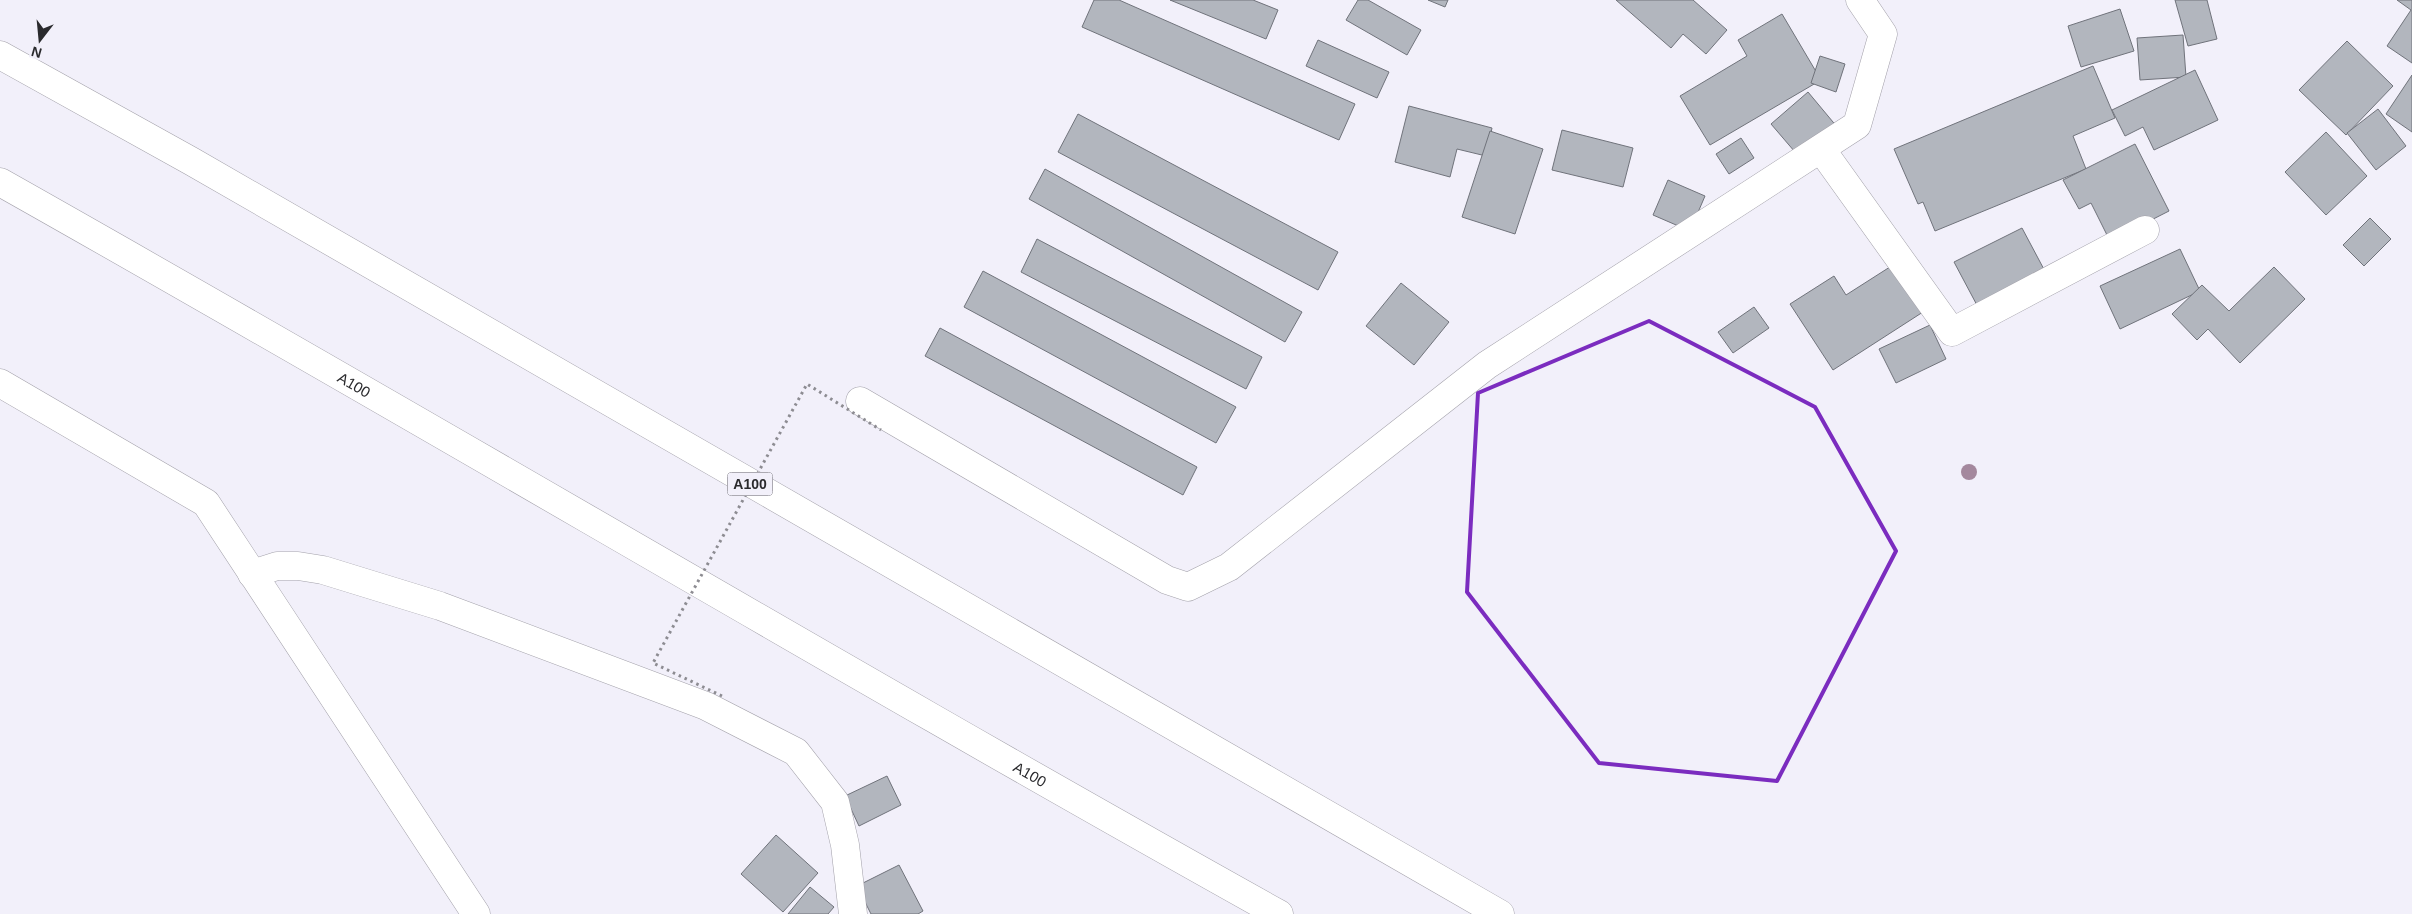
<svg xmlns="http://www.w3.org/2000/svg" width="2412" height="914" viewBox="0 0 2412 914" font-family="Arial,sans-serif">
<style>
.building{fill:#b2b6be;stroke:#70737b}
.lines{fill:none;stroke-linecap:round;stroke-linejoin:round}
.minor-casing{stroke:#a3a1aa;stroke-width:29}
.motorway-casing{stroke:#a3a1aa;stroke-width:29}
.minor{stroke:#fff;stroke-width:28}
.motorway{stroke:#fff;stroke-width:28}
.path-bridge{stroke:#8d8c92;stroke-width:3;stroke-dasharray:2.5 4;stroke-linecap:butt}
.tree{fill:#a4889d}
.marked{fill:none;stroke:#7b2cbf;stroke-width:4;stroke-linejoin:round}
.labels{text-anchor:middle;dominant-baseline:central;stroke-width:5;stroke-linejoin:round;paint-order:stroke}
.shield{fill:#f2f0fa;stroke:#66656a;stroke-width:1}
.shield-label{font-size:14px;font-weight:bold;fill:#2a2a2d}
.street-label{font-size:15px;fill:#2a2a2d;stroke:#f2f0fa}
</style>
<rect width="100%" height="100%" fill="#f2f0fa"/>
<g class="building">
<polygon points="1094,0 1119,0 1355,104 1339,140 1082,27"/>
<polygon points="1170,0 1253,0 1278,10 1266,39"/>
<polygon points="1358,0 1368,0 1421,30 1407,55 1346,20"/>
<polygon points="1428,0 1448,0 1445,7"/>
<polygon points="1616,0 1693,0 1727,30 1706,54 1683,34 1671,48"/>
<polygon points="2175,0 2207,0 2217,39 2188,46"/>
<polygon points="2397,0 2412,0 2412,63 2387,46 2411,10"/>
<polygon points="2120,9 2134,51 2081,67 2068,26"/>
<polygon points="1782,14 1821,80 1710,145 1680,96 1747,56 1738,40"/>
<polygon points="2183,35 2186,77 2140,80 2137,38"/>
<polygon points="1318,40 1389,72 1377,98 1306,66"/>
<polygon points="2347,41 2393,86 2346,135 2299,90"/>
<polygon points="1820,56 1845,64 1836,92 1811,83"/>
<polygon points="2093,66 2115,118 2073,136 2086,169 1935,231 1923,202 1918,204 1894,149"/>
<polygon points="2195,70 2218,120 2154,150 2143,127 2125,136 2112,110"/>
<polygon points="2412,75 2412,132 2386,114"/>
<polygon points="1808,92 1838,128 1801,159 1771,124"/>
<polygon points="1409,106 1492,128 1486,156 1457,149 1450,177 1395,162"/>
<polygon points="2378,109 2406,146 2376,170 2347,133"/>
<polygon points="1078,114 1338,252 1318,290 1058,152"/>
<polygon points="1562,130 1633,148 1623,187 1552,170"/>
<polygon points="1490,131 1543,149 1515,234 1462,217"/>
<polygon points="2326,132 2367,176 2326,215 2285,172"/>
<polygon points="1741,138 1754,158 1729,174 1716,154"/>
<polygon points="2135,144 2169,211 2110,241 2091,203 2079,209 2063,180"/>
<polygon points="1045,169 1302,312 1285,342 1029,199"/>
<polygon points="1668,180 1705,196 1690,231 1653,215"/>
<polygon points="2370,218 2391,239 2364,266 2343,245"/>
<polygon points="2022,228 2047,275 1979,309 1954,262"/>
<polygon points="1037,239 1262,357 1246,389 1021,272"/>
<polygon points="2180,249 2200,291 2120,329 2100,286"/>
<polygon points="1893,265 1923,312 1833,370 1790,304 1834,276 1846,295"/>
<polygon points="2274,267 2305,299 2240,363 2208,329 2197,340 2172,314 2202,285 2229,311"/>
<polygon points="983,271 1236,407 1216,443 964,307"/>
<polygon points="1401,283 1449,322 1414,365 1366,326"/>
<polygon points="1754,307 1769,328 1733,353 1718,332"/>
<polygon points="1930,325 1946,359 1896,383 1879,349"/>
<polygon points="940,328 1197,467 1183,495 925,356"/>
<polygon points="887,776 901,805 859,826 845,796"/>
<polygon points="776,835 818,873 783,912 741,874"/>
<polygon points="899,865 923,911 918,914 871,914 857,886"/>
<polygon points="810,887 834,907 828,914 788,914"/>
</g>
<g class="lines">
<g class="minor-casing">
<g id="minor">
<polyline points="1821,149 1952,332 2145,230"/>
<polyline points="0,383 206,503 476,914"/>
<polyline points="860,401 1167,580 1188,587 1229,567 1487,365 1857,125 1883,34 1860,0"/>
<polyline points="252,574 277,566 298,566 323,570 440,606 706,706 796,752 835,802 845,845 853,914"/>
</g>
</g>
<g class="motorway-casing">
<g id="motorway">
<polyline points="0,55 191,161 1500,914"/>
<path id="s1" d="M0 182C428 423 850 675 1279 914"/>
</g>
</g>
<use href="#minor" class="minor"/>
<use href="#motorway" class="motorway"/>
<polyline class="path-bridge" points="722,696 653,663 807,384 881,430"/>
</g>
<circle class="tree" cx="1969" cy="472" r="8"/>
<path class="marked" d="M1649 321 1815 407 1896 551 1777 781 1599 763 1467 592 1478 393Z"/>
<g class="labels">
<rect class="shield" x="727.5" y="472.5" width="45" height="23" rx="4"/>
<g class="shield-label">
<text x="750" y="484">A100</text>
</g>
<g class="street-label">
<text stroke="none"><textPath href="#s1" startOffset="408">A100</textPath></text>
<text stroke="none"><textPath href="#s1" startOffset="1188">A100</textPath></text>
</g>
</g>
<g transform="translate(40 40) rotate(196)" stroke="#f2f0fa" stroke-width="4" paint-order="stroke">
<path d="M0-4L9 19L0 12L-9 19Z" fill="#2a2a2d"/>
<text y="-8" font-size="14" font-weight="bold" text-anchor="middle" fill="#2a2a2d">N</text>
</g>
</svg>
